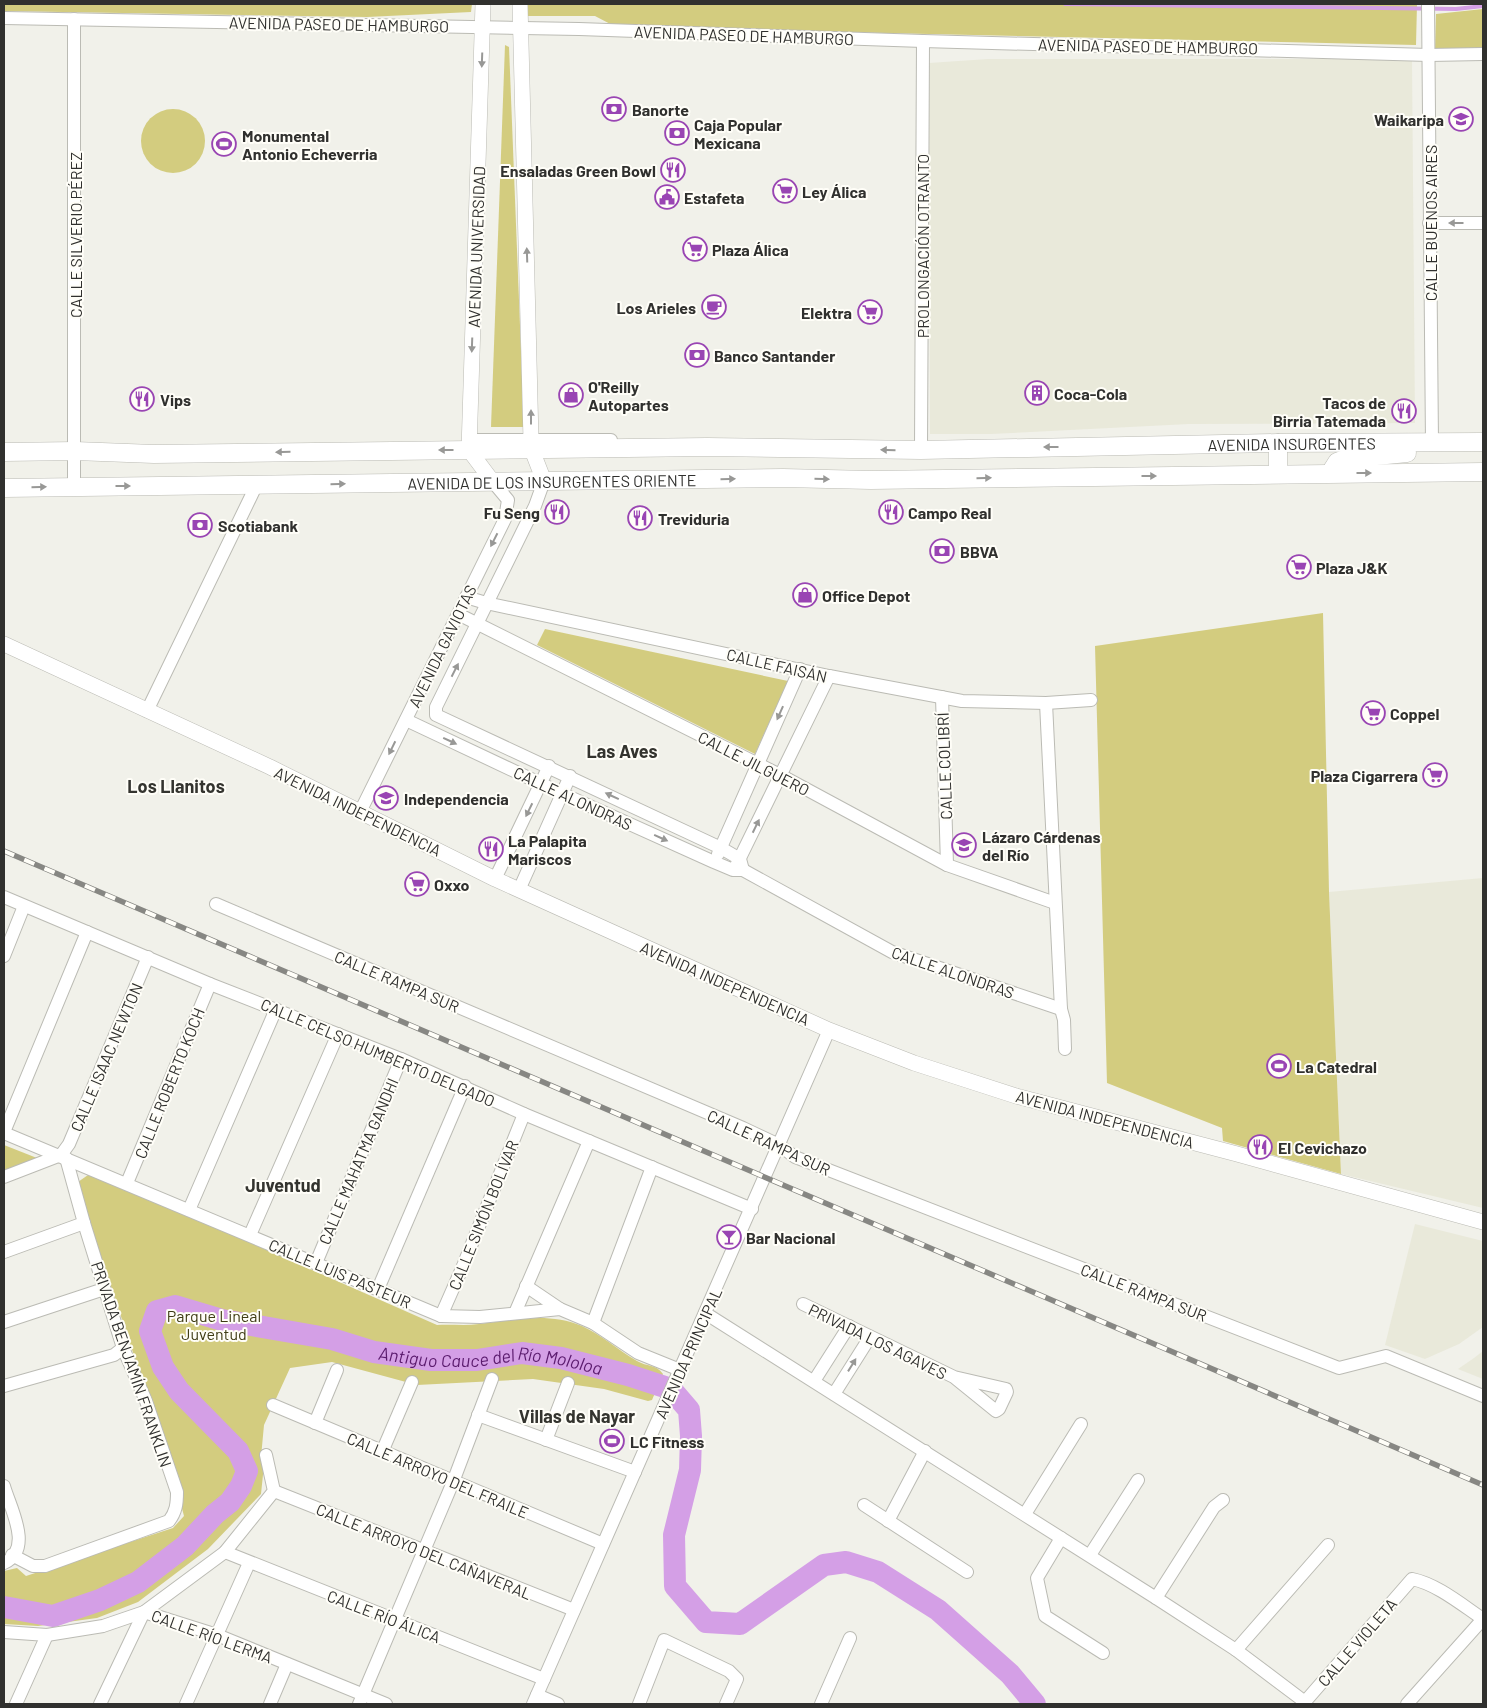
<svg xmlns="http://www.w3.org/2000/svg" width="1487" height="1708" viewBox="0 0 1487 1708" font-family="Barlow,sans-serif">
<style>
.built{fill:#e9e9da}
.green{fill:#d3cc7f}
.lines{fill:none;stroke-linecap:round;stroke-linejoin:round}
.stream{stroke:#d49fe6;stroke-width:4}
.river{stroke:#d49fe6;stroke-width:22}
.minor-casing{stroke:#bbbbb4;stroke-width:14}
.major-casing{stroke:#bbbbb4;stroke-width:16}
.highway-casing{stroke:#bbbbb4;stroke-width:19}
.minor{stroke:#fff;stroke-width:12}
.major{stroke:#fff;stroke-width:15}
.highway{stroke:#fff;stroke-width:18}
.rail-casing{stroke:#878783;stroke-width:5.5}
.rail{stroke:#fffef8;stroke-width:4;stroke-dasharray:11;stroke-linecap:butt}
.oneway{fill:#989896}
.labels{text-anchor:middle;dominant-baseline:central;stroke-width:4;stroke-linejoin:round;paint-order:stroke}
.street-label{font-size:16px;fill:#30302e;stroke:#fffef8}
.poi-label{font-size:16px;font-weight:bold;fill:#30302e;stroke:#fffef8;text-anchor:start}
.park-label{font-size:16px;fill:#3f3c15;stroke:#fffef8}
.neighbourhood-label{font-size:18px;font-weight:bold;fill:#34342f;stroke:#fffef8}
.water-label{font-size:18px;font-style:italic;fill:#5b1b6e;stroke:#fffef8}
</style>
<rect width="100%" height="100%" fill="#f1f1ea"/>
<g class="built">
<polygon points="988,59 1412,59 1415,423 1189,424 991,434 930,434 929,63"/>
<polygon points="1483,878 1483,1208 1341,1174 1329,892"/>
<polygon points="1415,1224 1483,1241 1483,1327 1459,1344 1425,1359 1385,1345"/>
<polygon points="1483,1351 1483,1379 1458,1369 1474,1358"/>
</g>
<g class="green">
<polygon points="4,4 472,4 471,12 367,17 4,11"/>
<polygon points="527,4 1417,4 1416,45 616,27 595,16 527,16"/>
<polygon points="1483,9 1483,49 1435,50 1436,14"/>
<polygon points="505,45 509,47 524,427 491,427"/>
<circle cx="173" cy="141" r="32"/>
<polygon points="1323,613 1329,892 1341,1174 1223,1141 1222,1128 1107,1083 1095,646"/>
<polygon points="545,629 788,681 755,754 537,645"/>
<polygon points="4,1145 42,1160 4,1174"/>
<path d="M88 1175 210 1225 437 1325C451 1324 465 1326 479 1324 513 1320 549 1312 582 1326 602 1335 618 1350 637 1361 647 1367 656 1364 663 1374L652 1400 648 1401 604 1389 533 1379 417 1385 332 1362 290 1368 264 1425 261 1457 264 1465 261 1494 208 1549 138 1602 97 1618 38 1626 4 1624V1571L17 1568 26 1576 173 1528 184 1516 169 1460 78 1188V1182Z"/>
</g>
<g class="lines">
<polyline class="stream" points="1065,4 1456,9 1483,6"/>
<path class="river" id="s1" d="M4 1607 53 1616 100 1600 138 1582 185 1546 215 1514 230 1502 241 1486 247 1471 238 1451 179 1391 163 1367 150 1331 157 1311 175 1306 222 1320 332 1339 374 1352 431 1360H477L522 1353 561 1358 628 1375 671 1389 689 1410 691 1436 690 1470 674 1535 675 1586 706 1622 740 1624 824 1565 846 1562 878 1572 938 1610 1010 1674 1035 1704"/>
<g class="minor-casing">
<g id="minor">
<polyline points="1428,4 1432,443"/>
<polyline points="4,18 579,29 923,41 1429,55 1483,54"/>
<polyline points="1429,223 1483,223"/>
<polyline points="469,440 611,440"/>
<polyline points="921,450 923,41"/>
<polyline points="544,481 535,506 436,707 436,715 721,848 740,859 743,870"/>
<polyline points="74,487 74,19"/>
<polyline points="466,597 486,603 829,676 962,701 1046,703 1091,700"/>
<polyline points="458,614 780,775 947,865 1055,903"/>
<polyline points="942,697 947,865"/>
<polyline points="1046,703 1061,1009 1064,1020 1065,1049"/>
<polyline points="147,711 256,486"/>
<polyline points="406,720 563,794 714,862 733,870 743,870 892,952 1061,1009"/>
<polyline points="360,812 505,519 508,500 493,482"/>
<polyline points="718,854 800,669"/>
<polyline points="736,866 829,676"/>
<polyline points="495,879 549,766"/>
<polyline points="519,890 570,776"/>
<polyline points="4,897 210,984 401,1059 524,1114 752,1209"/>
<polyline points="216,904 743,1128 779,1145 795,1157 1339,1368 1386,1356 1483,1396"/>
<polyline points="4,956 24,906"/>
<polyline points="4,1132 87,932"/>
<polyline points="4,1133 441,1316 480,1317 560,1309 593,1323 638,1353 680,1370"/>
<polyline points="4,1177 61,1155 69,1144 148,957"/>
<polyline points="127,1183 210,984"/>
<polyline points="189,1210 276,1009"/>
<polyline points="250,1235 338,1034"/>
<polyline points="4,1252 84,1223"/>
<polyline points="316,1263 401,1059"/>
<polyline points="526,1286 560,1309"/>
<polyline points="378,1289 465,1086"/>
<polyline points="803,1304 954,1377 996,1411 999,1409 1007,1392 1006,1389 954,1377"/>
<polyline points="515,1313 589,1141"/>
<polyline points="705,1313 1156,1598 1236,1650 1305,1702"/>
<polyline points="441,1316 463,1266 524,1114"/>
<polyline points="4,1322 104,1289"/>
<polyline points="593,1323 652,1167"/>
<polyline points="814,1381 849,1326"/>
<polyline points="4,1386 114,1355 123,1348"/>
<polyline points="834,1394 870,1337"/>
<polyline points="273,1405 603,1544"/>
<polyline points="478,1415 635,1472"/>
<polyline points="315,1423 337,1370"/>
<polyline points="546,1440 568,1383"/>
<polyline points="382,1452 412,1382"/>
<path d="M4 1486C10 1508 34 1549 4 1563"/>
<polyline points="274,1491 574,1610"/>
<polyline points="864,1505 967,1572"/>
<polyline points="1025,1514 1081,1424"/>
<polyline points="888,1521 925,1451"/>
<polyline points="1061,1538 1037,1578 1045,1616 1103,1653"/>
<polyline points="225,1552 544,1679"/>
<path d="M12 1555 33 1566H45L169 1521C176 1512 177 1504 177 1492L146 1401 123 1348 84 1223 66 1158"/>
<polyline points="1090,1555 1138,1480"/>
<polyline points="1156,1598 1214,1507 1223,1500"/>
<polyline points="4,1632 47,1635 103,1626 144,1612 217,1635 386,1704"/>
<polyline points="1236,1650 1328,1545"/>
<polyline points="537,1695 558,1704"/>
<polyline points="16,1704 47,1635"/>
<polyline points="100,1704 144,1612 225,1552 274,1491 266,1455"/>
<polyline points="186,1704 249,1563"/>
<polyline points="270,1704 287,1664"/>
<polyline points="359,1704 453,1482 492,1379"/>
<polyline points="533,1704 829,1030"/>
<polyline points="639,1704 664,1640 729,1671 737,1679 726,1704"/>
<polyline points="821,1704 850,1638"/>
<path d="M1303 1704 1412 1579C1437 1584 1462 1605 1483 1619"/>
<polyline points="1407,1704 1483,1619"/>
</g>
</g>
<g class="major-casing">
<g id="major">
<polyline points="483,4 469,450 493,482"/>
<polyline points="520,4 531,440 532,450 544,481"/>
<polyline points="4,644 270,767 495,879 829,1030 914,1063 1016,1096 1237,1154 1483,1222"/>
</g>
</g>
<g class="highway-casing">
<g id="highway">
<polyline points="1278,443 1278,474"/>
<path id="s2" d="M4 452 75 451 154 454 707 447 921 450 1278 443 1483 442"/>
<polyline points="1330,473 1337,462 1345,459 1407,453"/>
<path id="s3" d="M4 488 783 478 871 480 1483 472"/>
</g>
</g>
<use href="#minor" class="minor"/>
<use href="#major" class="major"/>
<use href="#highway" class="highway"/>
<g class="rail-casing">
<polyline id="rail" points="4,851 1483,1485"/>
</g>
<use href="#rail" class="rail"/>
</g>
<defs><path id="oneway-solid" d="M-6-.8H1V-3.2L6.5 0L1 3.2V.8H-6Z" transform="scale(1.25)"/></defs>
<g class="oneway">
<use href="#oneway-solid" transform="translate(482 60) rotate(92)"/>
<use href="#oneway-solid" transform="translate(1456 223) rotate(180)"/>
<use href="#oneway-solid" transform="translate(527 255) rotate(-92)"/>
<use href="#oneway-solid" transform="translate(472 345) rotate(92)"/>
<use href="#oneway-solid" transform="translate(531 417) rotate(-90)"/>
<use href="#oneway-solid" transform="translate(1051 447) rotate(-180)"/>
<use href="#oneway-solid" transform="translate(446 450) rotate(180)"/>
<use href="#oneway-solid" transform="translate(888 450) rotate(-179)"/>
<use href="#oneway-solid" transform="translate(283 452) rotate(179)"/>
<use href="#oneway-solid" transform="translate(1364 473)"/>
<use href="#oneway-solid" transform="translate(1149 476)"/>
<use href="#oneway-solid" transform="translate(984 478) rotate(-1)"/>
<use href="#oneway-solid" transform="translate(728 479) rotate(-1)"/>
<use href="#oneway-solid" transform="translate(822 479) rotate(1)"/>
<use href="#oneway-solid" transform="translate(338 484) rotate(-1)"/>
<use href="#oneway-solid" transform="translate(123 486)"/>
<use href="#oneway-solid" transform="translate(39 487) rotate(-1)"/>
<use href="#oneway-solid" transform="translate(494 540) rotate(117)"/>
<use href="#oneway-solid" transform="translate(455 670) rotate(-63)"/>
<use href="#oneway-solid" transform="translate(780 713) rotate(114)"/>
<use href="#oneway-solid" transform="translate(450 741) rotate(25)"/>
<use href="#oneway-solid" transform="translate(392 748) rotate(116)"/>
<use href="#oneway-solid" transform="translate(612 796) rotate(-155)"/>
<use href="#oneway-solid" transform="translate(529 810) rotate(116)"/>
<use href="#oneway-solid" transform="translate(756 826) rotate(-64)"/>
<use href="#oneway-solid" transform="translate(661 838) rotate(24)"/>
<use href="#oneway-solid" transform="translate(852 1365) rotate(-58)"/>
</g>
<defs>
<g id="bank-ring" transform="scale(1.25)"><circle r="9.5" fill="#fffef8" stroke="#9945b3" stroke-width="1.5"/><path d="M-6-4H6V4H-6ZM0-2.3a2.3 2.3 0 1 0 0 4.6a2.3 2.3 0 1 0 0-4.6Z" fill="#9945b3"/></g>
<g id="school-ring" transform="scale(1.25)"><circle r="9.5" fill="#fffef8" stroke="#9945b3" stroke-width="1.5"/><path d="M0-5L7-2L0 1L-7-2ZM-4 1L0 2.5L4 1V4Q0 6-4 4Z" fill="#9945b3"/></g>
<g id="stadium-ring" transform="scale(1.25)"><circle r="9.5" fill="#fffef8" stroke="#9945b3" stroke-width="1.5"/><path d="M0-5a6.5 5 0 1 0 0 10a6.5 5 0 1 0 0-10ZM-3.5-1.8h7v3.6h-7Z" fill="#9945b3"/></g>
<g id="restaurant-ring" transform="scale(1.25)"><circle r="9.5" fill="#fffef8" stroke="#9945b3" stroke-width="1.5"/><path d="M-5-6h1v4h1v-4h1v4h1v-4h1v5L-1.5 .5V6h-2V.5L-5-1ZM5-6V6H3V1.5H1.5Q1.5-4 5-6Z" fill="#9945b3"/></g>
<g id="supermarket-ring" transform="scale(1.25)"><circle r="9.5" fill="#fffef8" stroke="#9945b3" stroke-width="1.5"/><path d="M-6-5.5h2.5l.6 2H6L4.5 2H-2.5L-4.4-4H-6ZM-1.5 3.2a1.3 1.3 0 1 0 .1 0ZM3 3.2a1.3 1.3 0 1 0 .1 0Z" fill="#9945b3"/></g>
<g id="civic-ring" transform="scale(1.25)"><circle r="9.5" fill="#fffef8" stroke="#9945b3" stroke-width="1.5"/><path d="M-.6-6.5H3V-4.5H.6V-3L4-1V1h2V6H-6V1h2V-1L-.6-3ZM-1.2 2.5V6h2.4V2.5Z" fill="#9945b3"/></g>
<g id="cafe-ring" transform="scale(1.25)"><circle r="9.5" fill="#fffef8" stroke="#9945b3" stroke-width="1.5"/><path d="M-5.5-4.5H6V0H3Q3 3.5 0 3.5H-2.5Q-5.5 3.5-5.5 0ZM3-3.2v2h1.7v-2ZM-6 4.5H4V6H-6Z" fill="#9945b3"/></g>
<g id="building-ring" transform="scale(1.25)"><circle r="9.5" fill="#fffef8" stroke="#9945b3" stroke-width="1.5"/><path d="M-4-6H4V6H1V3H-1V6H-4ZM-2.5-4.3h1.7v1.8h-1.7ZM.8-4.3h1.7v1.8H.8ZM-2.5-1h1.7V.8h-1.7ZM.8-1h1.7V.8H.8Z" fill="#9945b3"/></g>
<g id="shop-ring" transform="scale(1.25)"><circle r="9.5" fill="#fffef8" stroke="#9945b3" stroke-width="1.5"/><path d="M-5-2.5h2.3a2.7 3.5 0 0 1 5.4 0H5L5.5 6h-11ZM-1.5-2.5h3a1.5 2.3 0 0 0-3 0Z" fill="#9945b3"/></g>
<g id="bar-ring" transform="scale(1.25)"><circle r="9.5" fill="#fffef8" stroke="#9945b3" stroke-width="1.5"/><path d="M-6-5H6L.8 .8V4.5H3.5V6h-7V4.5H-.8V.8Z" fill="#9945b3"/></g>
</defs>
<g fill-rule="evenodd">
<use href="#bank-ring" x="614" y="109"/>
<use href="#school-ring" x="1461" y="119"/>
<use href="#bank-ring" x="677" y="133"/>
<use href="#stadium-ring" x="224" y="144"/>
<use href="#restaurant-ring" x="673" y="170"/>
<use href="#supermarket-ring" x="785" y="191"/>
<use href="#civic-ring" x="667" y="197"/>
<use href="#supermarket-ring" x="695" y="249"/>
<use href="#cafe-ring" x="714" y="307"/>
<use href="#supermarket-ring" x="870" y="312"/>
<use href="#bank-ring" x="697" y="355"/>
<use href="#building-ring" x="1037" y="393"/>
<use href="#shop-ring" x="571" y="395"/>
<use href="#restaurant-ring" x="142" y="399"/>
<use href="#restaurant-ring" x="1404" y="411"/>
<use href="#restaurant-ring" x="557" y="512"/>
<use href="#restaurant-ring" x="891" y="512"/>
<use href="#restaurant-ring" x="640" y="518"/>
<use href="#bank-ring" x="200" y="525"/>
<use href="#bank-ring" x="942" y="551"/>
<use href="#supermarket-ring" x="1299" y="567"/>
<use href="#shop-ring" x="805" y="595"/>
<use href="#supermarket-ring" x="1373" y="713"/>
<use href="#supermarket-ring" x="1435" y="775"/>
<use href="#school-ring" x="386" y="798"/>
<use href="#school-ring" x="964" y="845"/>
<use href="#restaurant-ring" x="491" y="849"/>
<use href="#supermarket-ring" x="417" y="884"/>
<use href="#stadium-ring" x="1279" y="1066"/>
<use href="#restaurant-ring" x="1260" y="1147"/>
<use href="#bar-ring" x="729" y="1237"/>
<use href="#stadium-ring" x="612" y="1441"/>
</g>
<g class="labels">
<g class="street-label">
<text transform="translate(339 24) rotate(1)">AVENIDA PASEO DE HAMBURGO</text>
<text transform="translate(744 35) rotate(2)">AVENIDA PASEO DE HAMBURGO</text>
<text transform="translate(1148 46) rotate(1)">AVENIDA PASEO DE HAMBURGO</text>
<text transform="translate(1430 223) rotate(-90)">CALLE BUENOS AIRES</text>
<text transform="translate(75 235) rotate(-90)">CALLE SILVERIO PÉREZ</text>
<text transform="translate(922 246) rotate(-90)">PROLONGACIÓN OTRANTO</text>
<text transform="translate(476 247) rotate(-88)">AVENIDA UNIVERSIDAD</text>
<text stroke="none"><textPath href="#s2" startOffset="1288">AVENIDA INSURGENTES</textPath></text>
<text stroke="none"><textPath href="#s3" startOffset="548">AVENIDA DE LOS INSURGENTES ORIENTE</textPath></text>
<text transform="translate(442 646) rotate(-64)">AVENIDA GAVIOTAS</text>
<text transform="translate(777 665) rotate(13)">CALLE FAISÁN</text>
<text transform="translate(754 763) rotate(27)">CALLE JILGUERO</text>
<text transform="translate(944 766) rotate(-92)">CALLE COLIBRÍ</text>
<text transform="translate(573 798) rotate(25)">CALLE ALONDRAS</text>
<text transform="translate(358 811) rotate(26)">AVENIDA INDEPENDENCIA</text>
<text transform="translate(953 972) rotate(19)">CALLE ALONDRAS</text>
<text transform="translate(397 981) rotate(23)">CALLE RAMPA SUR</text>
<text transform="translate(725 983) rotate(24)">AVENIDA INDEPENDENCIA</text>
<text transform="translate(378 1052) rotate(23)">CALLE CELSO HUMBERTO DELGADO</text>
<text transform="translate(106 1057) rotate(-67)">CALLE ISAAC NEWTON</text>
<text transform="translate(169 1083) rotate(-68)">CALLE ROBERTO KOCH</text>
<text transform="translate(1105 1119) rotate(15)">AVENIDA INDEPENDENCIA</text>
<text transform="translate(769 1142) rotate(25)">CALLE RAMPA SUR</text>
<text transform="translate(358 1161) rotate(-67)">CALLE MAHATMA GANDHI</text>
<text transform="translate(483 1215) rotate(-68)">CALLE SIMÓN BOLÍVAR</text>
<text transform="translate(340 1273) rotate(23)">CALLE LUIS PASTEUR</text>
<text transform="translate(1144 1292) rotate(21)">CALLE RAMPA SUR</text>
<text transform="translate(878 1341) rotate(26)">PRIVADA LOS AGAVES</text>
<text transform="translate(688 1353) rotate(-66)">AVENIDA PRINCIPAL</text>
<text transform="translate(132 1364) rotate(71)">PRIVADA BENJAMÍN FRANKLIN</text>
<text transform="translate(438 1475) rotate(23)">CALLE ARROYO DEL FRAILE</text>
<text transform="translate(424 1551) rotate(22)">CALLE ARROYO DEL CAÑAVERAL</text>
<text transform="translate(384 1616) rotate(21)">CALLE RÍO ÁLICA</text>
<text transform="translate(212 1636) rotate(20)">CALLE RÍO LERMA</text>
<text transform="translate(1357 1642) rotate(-49)">CALLE VIOLETA</text>
</g>
<g class="poi-label">
<text x="632" y="109">Banorte</text>
<text x="1444" y="119" text-anchor="end">Waikaripa</text>
<text x="694" y="124">Caja Popular<tspan x="694" dy="18">Mexicana</tspan></text>
<text x="242" y="135">Monumental<tspan x="242" dy="18">Antonio Echeverria</tspan></text>
<text x="656" y="170" text-anchor="end">Ensaladas Green Bowl</text>
<text x="802" y="191">Ley Álica</text>
<text x="684" y="197">Estafeta</text>
<text x="712" y="249">Plaza Álica</text>
<text x="696" y="307" text-anchor="end">Los Arieles</text>
<text x="852" y="312" text-anchor="end">Elektra</text>
<text x="714" y="355">Banco Santander</text>
<text x="588" y="386">O'Reilly<tspan x="588" dy="18">Autopartes</tspan></text>
<text x="1054" y="393">Coca-Cola</text>
<text x="160" y="399">Vips</text>
<text x="1386" y="402" text-anchor="end">Tacos de<tspan x="1386" dy="18">Birria Tatemada</tspan></text>
<text x="540" y="512" text-anchor="end">Fu Seng</text>
<text x="908" y="512">Campo Real</text>
<text x="658" y="518">Treviduria</text>
<text x="218" y="525">Scotiabank</text>
<text x="960" y="551">BBVA</text>
<text x="1316" y="567">Plaza J&amp;K</text>
<text x="822" y="595">Office Depot</text>
<text x="1390" y="713">Coppel</text>
<text x="1418" y="775" text-anchor="end">Plaza Cigarrera</text>
<text x="404" y="798">Independencia</text>
<text x="982" y="836">Lázaro Cárdenas<tspan x="982" dy="18">del Río</tspan></text>
<text x="508" y="840">La Palapita<tspan x="508" dy="18">Mariscos</tspan></text>
<text x="434" y="884">Oxxo</text>
<text x="1296" y="1066">La Catedral</text>
<text x="1278" y="1147">El Cevichazo</text>
<text x="746" y="1237">Bar Nacional</text>
<text x="630" y="1441">LC Fitness</text>
</g>
<g class="park-label">
<text x="214" y="1315">Parque Lineal<tspan x="214" dy="18">Juventud</tspan></text>
</g>
<g class="neighbourhood-label">
<text x="622" y="751">Las Aves</text>
<text x="176" y="786">Los Llanitos</text>
<text x="283" y="1185">Juventud</text>
<text x="577" y="1416">Villas de Nayar</text>
</g>
<g class="water-label">
<text stroke="none"><textPath href="#s1" startOffset="835">Antiguo Cauce del Río Mololoa</textPath></text>
</g>
</g>
<rect width="1487" height="1708" fill="none" stroke="#30302e" stroke-width="10"/>
</svg>
